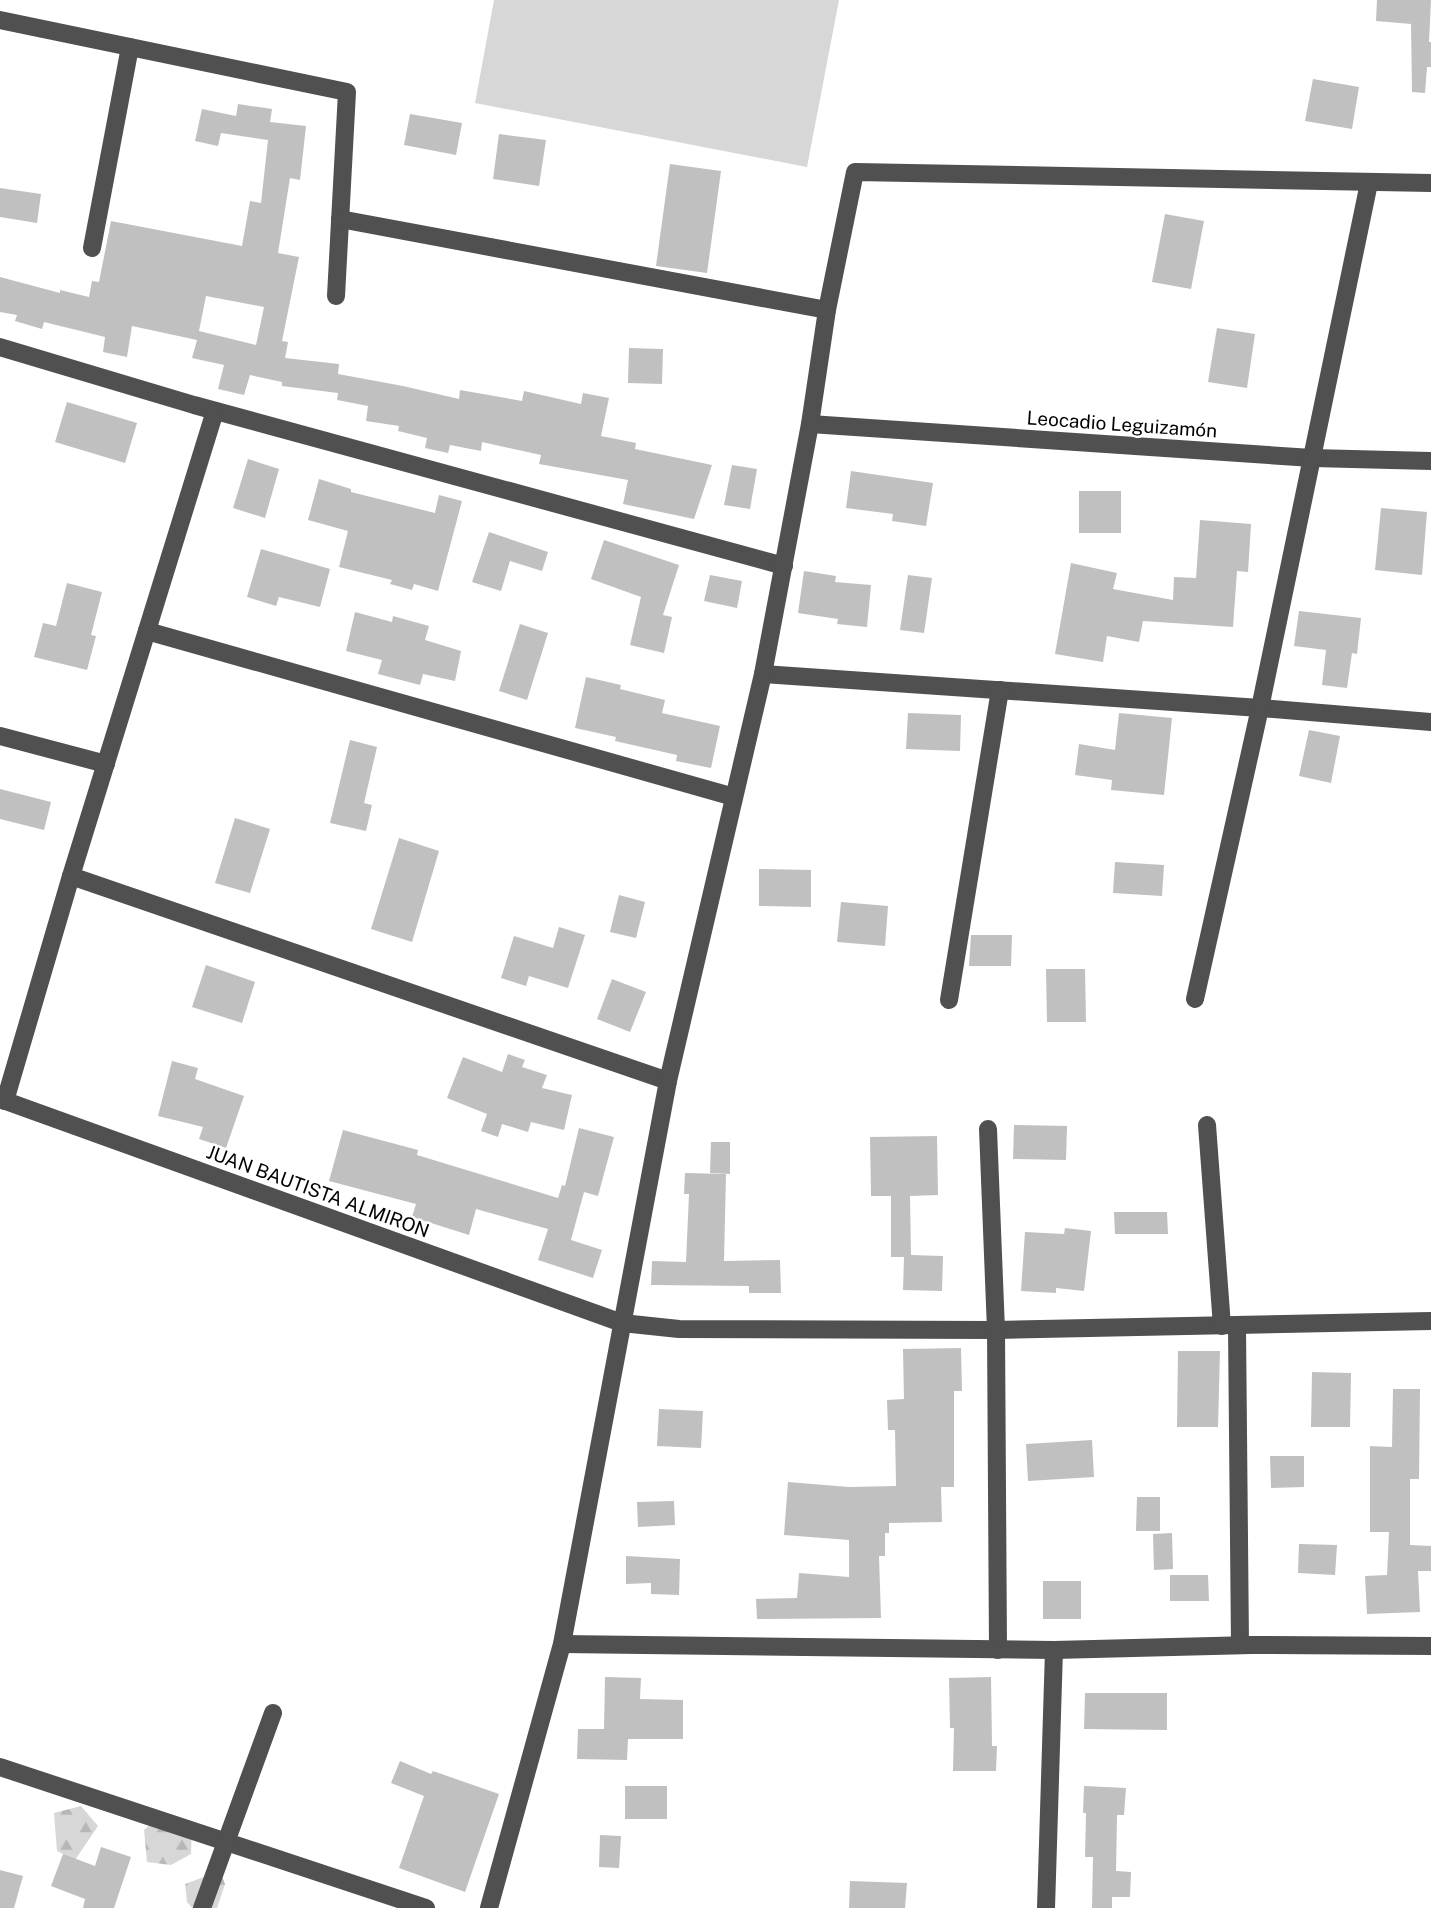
<svg xmlns="http://www.w3.org/2000/svg" width="1431" height="1908" viewBox="0 0 1431 1908" font-family="'Public Sans',sans-serif">
<style>
.green{fill:#d7d7d7}
.forest{fill:url(#forest-firs)}
.building{fill:#c0c0c0;fill-rule:evenodd}
.lines{fill:none;stroke-linecap:round;stroke-linejoin:round}
.minor{stroke:#505050;stroke-width:18}
.labels{text-anchor:middle;dominant-baseline:central;stroke-width:5;stroke-linejoin:round;paint-order:stroke}
.street-label{font-size:19px;fill:#000;stroke:#fff}
</style>
<defs>
<pattern id="forest-firs" width="22" height="20" patternUnits="userSpaceOnUse" patternTransform="scale(1.75)"><rect width="22" height="20" fill="#d7d7d7"/><path d="M5 1l3.5 6h-7zM16 11l3.5 6h-7z" fill="#b7b7b7"/></pattern>
</defs>
<rect width="100%" height="100%" fill="#fff"/>
<polygon class="green" points="494,0 839,0 807,167 475,103"/>
<g class="forest">
<polygon points="81,1806 98,1826 75,1860 57,1851 54,1813"/>
<polygon points="161,1815 192,1823 191,1854 171,1865 147,1862 144,1830"/>
<polygon points="220,1871 225,1884 217,1908 192,1908 187,1902 185,1884"/>
</g>
<g class="building">
<polygon points="1377,0 1431,0 1429,42 1431,42 1431,67 1427,67 1425,93 1412,92 1411,24 1376,21"/>
<polygon points="1313,79 1359,87 1352,129 1305,121"/>
<path d="M238 104 272 109 270 122 306 126 300 180 290 178 278 253 299 257 282 341 288 342 285 358 339 364 338 374 403 386 459 399 460 390 522 401 524 391 581 404 583 393 609 398 601 436 636 443 635 449 712 465 694 519 623 504 628 480 539 464 541 455 482 442 481 451 450 445 448 453 425 448 427 438 398 431 399 426 366 421 368 406 337 400 338 393 282 386V382L250 375 244 395 218 389 224 365 192 358 197 340 132 326 127 357 103 352 105 337 44 322 42 329 15 321 17 315 0 312V277L60 293V290L89 297 92 281 99 282 111 221 242 246 250 201 261 203 268 140 221 133 218 146 195 141 202 109 236 116ZM206 296 264 307 256 345 199 331Z"/>
<polygon points="410,114 462,123 456,155 404,145"/>
<polygon points="499,134 546,140 539,186 493,179"/>
<polygon points="670,164 721,171 707,273 656,266"/>
<polygon points="0,188 41,194 37,223 0,217"/>
<polygon points="1165,214 1204,221 1191,289 1152,282"/>
<polygon points="1217,328 1255,334 1247,388 1208,382"/>
<polygon points="629,348 663,349 662,384 628,383"/>
<polygon points="67,402 137,423 125,463 55,442"/>
<polygon points="248,459 279,469 265,518 233,508"/>
<polygon points="732,465 757,469 750,509 724,505"/>
<polygon points="851,471 933,483 926,526 892,521 893,514 846,508"/>
<polygon points="319,479 351,489 351,492 435,513 439,495 462,501 438,591 414,584 412,590 390,584 392,580 339,567 348,531 308,520"/>
<rect x="1079" y="491" width="42" height="42"/>
<polygon points="1381,508 1427,512 1422,575 1375,570"/>
<polygon points="1200,520 1251,524 1248,572 1237,571 1233,627 1143,621 1139,642 1107,636 1103,662 1055,654 1071,563 1117,573 1113,589 1173,600 1174,577 1196,578"/>
<polygon points="489,532 548,552 542,571 510,561 501,591 472,582"/>
<polygon points="604,540 679,565 663,615 672,617 664,653 630,645 641,597 591,579"/>
<polygon points="261,549 330,569 320,607 279,597 276,606 247,597"/>
<polygon points="804,571 836,576 835,582 871,585 867,627 837,624 838,619 798,613"/>
<polygon points="710,575 742,581 737,608 704,601"/>
<polygon points="908,575 932,578 924,633 900,630"/>
<polygon points="67,583 102,592 91,635 96,636 87,670 34,657 43,623 56,626"/>
<polygon points="1299,611 1361,618 1357,654 1352,653 1347,688 1322,685 1326,650 1294,646"/>
<polygon points="355,612 392,622 393,616 429,626 425,640 461,651 455,681 423,674 420,685 378,674 382,660 346,651"/>
<polygon points="520,624 548,633 527,700 499,691"/>
<polygon points="586,677 621,685 620,689 665,700 662,713 720,726 711,768 676,761 677,755 615,741 616,737 575,728"/>
<polygon points="908,713 961,715 960,751 906,749"/>
<polygon points="1119,713 1172,718 1164,795 1111,790 1112,780 1075,775 1079,744 1115,750"/>
<polygon points="1309,730 1340,736 1331,783 1299,776"/>
<polygon points="350,740 377,747 364,803 372,805 366,831 330,823"/>
<polygon points="0,789 51,802 44,830 0,819"/>
<polygon points="235,818 270,829 250,893 215,883"/>
<polygon points="399,838 439,851 412,942 371,929"/>
<polygon points="1115,862 1164,865 1162,896 1113,893"/>
<polygon points="759,869 811,870 811,907 759,906"/>
<polygon points="619,895 645,902 636,938 610,932"/>
<polygon points="841,902 888,906 885,946 837,942"/>
<polygon points="559,927 585,935 568,988 529,976 526,986 501,978 514,936 553,948"/>
<polygon points="971,935 1012,935 1011,966 969,966"/>
<polygon points="206,965 255,982 242,1023 192,1007"/>
<polygon points="1046,969 1085,969 1086,1022 1047,1022"/>
<polygon points="612,979 646,992 630,1032 597,1019"/>
<polygon points="508,1054 525,1060 522,1067 547,1075 542,1088 572,1095 564,1130 531,1122 528,1132 502,1124 498,1137 481,1131 487,1114 447,1098 463,1057 502,1072"/>
<polygon points="172,1061 198,1068 195,1079 244,1096 226,1148 199,1139 203,1127 158,1116"/>
<polygon points="1014,1125 1067,1126 1066,1160 1013,1159"/>
<polygon points="579,1128 614,1137 598,1196 584,1192 571,1240 602,1250 593,1278 538,1260 548,1229 476,1209 469,1235 412,1217 416,1204 329,1181 343,1130 418,1150 417,1155 558,1198 562,1185 565,1186"/>
<polygon points="937,1136 938,1195 910,1196 911,1255 943,1256 942,1291 903,1290 904,1257 891,1257 891,1196 871,1196 870,1137"/>
<polygon points="711,1142 730,1142 730,1174 710,1173"/>
<polygon points="685,1173 726,1174 724,1261 780,1260 781,1293 749,1293 749,1286 651,1285 652,1261 686,1262 689,1194 684,1194"/>
<polygon points="1114,1212 1167,1212 1168,1234 1115,1234"/>
<polygon points="1065,1228 1091,1231 1084,1291 1056,1288 1056,1293 1021,1291 1025,1232 1064,1234"/>
<polygon points="961,1348 962,1391 954,1391 954,1487 941,1487 942,1522 889,1523 889,1533 885,1533 885,1556 879,1556 881,1618 757,1619 756,1599 797,1598 799,1573 849,1577 849,1540 784,1535 788,1482 849,1487 896,1486 895,1430 888,1430 887,1400 904,1399 903,1349"/>
<polygon points="1178,1351 1220,1351 1218,1427 1177,1427"/>
<polygon points="1312,1372 1351,1373 1350,1427 1311,1427"/>
<polygon points="1393,1389 1420,1389 1419,1479 1410,1479 1410,1545 1431,1546 1431,1571 1418,1571 1420,1612 1367,1614 1365,1576 1387,1575 1389,1532 1370,1532 1370,1446 1392,1447"/>
<polygon points="659,1409 703,1411 701,1448 657,1446"/>
<polygon points="1092,1440 1094,1477 1028,1481 1026,1444"/>
<polygon points="1270,1456 1304,1456 1304,1487 1271,1488"/>
<polygon points="1137,1497 1160,1497 1160,1531 1136,1531"/>
<polygon points="674,1501 675,1525 638,1527 637,1502"/>
<polygon points="1172,1533 1173,1569 1154,1570 1153,1534"/>
<polygon points="1299,1544 1337,1545 1335,1575 1298,1573"/>
<polygon points="626,1556 680,1559 679,1595 651,1594 651,1583 626,1584"/>
<polygon points="1170,1575 1208,1575 1209,1601 1170,1601"/>
<rect x="1043" y="1581" width="38" height="38"/>
<polygon points="605,1677 641,1678 640,1699 683,1700 683,1739 628,1739 627,1760 577,1759 578,1729 604,1729"/>
<polygon points="991,1677 992,1746 997,1746 996,1771 953,1771 954,1728 950,1728 949,1678"/>
<polygon points="1085,1693 1167,1693 1167,1730 1084,1729"/>
<polygon points="400,1761 431,1774 433,1771 499,1794 465,1892 399,1868 424,1796 391,1783"/>
<rect x="625" y="1786" width="42" height="33"/>
<polygon points="1084,1786 1126,1788 1124,1815 1117,1815 1116,1871 1131,1872 1130,1897 1112,1897 1112,1908 1092,1908 1093,1857 1085,1857 1086,1813 1083,1813"/>
<polygon points="600,1835 621,1836 619,1868 599,1867"/>
<polygon points="101,1847 131,1857 114,1908 83,1908 85,1899 51,1886 63,1854 95,1866"/>
<polygon points="0,1870 23,1876 14,1908 0,1908"/>
<polygon points="850,1881 907,1883 905,1908 849,1908"/>
</g>
<g class="lines">
<g class="minor">
<polyline points="0,20 347,92 336,296"/>
<polyline points="340,219 827,310"/>
<polyline points="92,248 130,47"/>
<polyline points="0,347 194,405 784,566"/>
<polyline points="810,424 1312,458 1431,461"/>
<polyline points="147,631 734,797"/>
<polyline points="763,674 1260,708 1431,722"/>
<polyline points="0,736 106,764"/>
<polyline points="71,876 668,1081"/>
<polyline points="1195,999 1260,708 1369,183"/>
<polyline points="949,1000 1000,690"/>
<polyline points="0,1099 622,1323 679,1329 996,1330 1431,1321"/>
<polyline points="5,1101 71,876 215,411"/>
<polyline points="1207,1125 1222,1326"/>
<polyline points="988,1129 996,1330 998,1650"/>
<polyline points="1237,1326 1240,1645"/>
<polyline points="562,1644 1054,1650 1252,1645 1431,1646"/>
<polyline points="0,1767 426,1908"/>
<polyline points="202,1908 273,1713"/>
<polyline points="489,1908 562,1644 668,1081 763,674 810,424 827,310 855,172 1431,183"/>
<polyline points="1046,1908 1054,1650"/>
</g>
</g>
<g class="labels">
<g class="street-label">
<text transform="translate(1122 424) rotate(4)">Leocadio Leguizamón</text>
<text transform="translate(318 1191) rotate(20)">JUAN BAUTISTA ALMIRON</text>
</g>
</g>
</svg>
